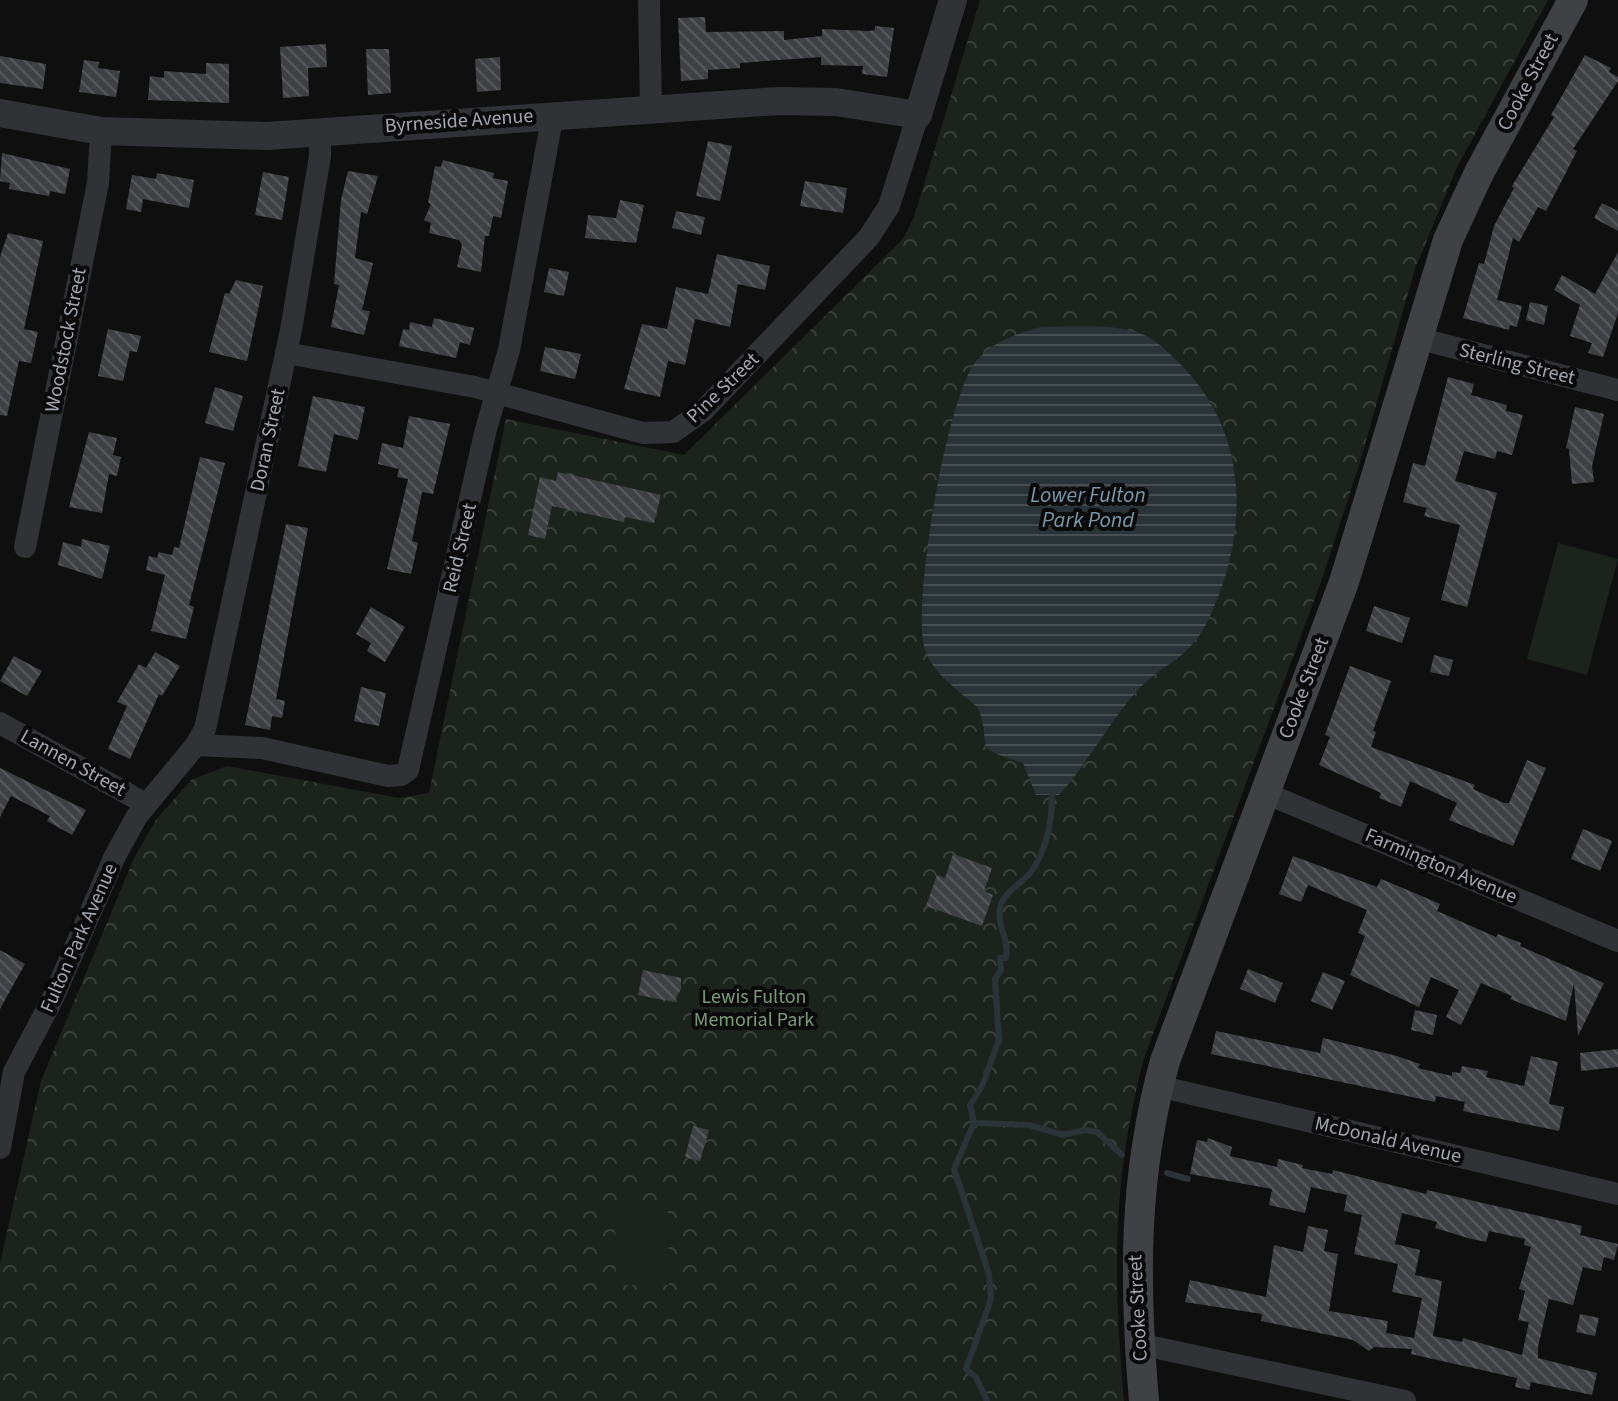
<svg xmlns="http://www.w3.org/2000/svg" width="1618" height="1401" viewBox="0 0 1618 1401" font-family="'Source Sans 3',sans-serif">
<style>
.forest{fill:url(#forest-crowns)}
.pitch{fill:#1c231c}
.water{fill:url(#water-rules)}
.lines{fill:none;stroke-linecap:round;stroke-linejoin:round}
.stream{stroke:#2a3338;stroke-width:6}
.building{fill:url(#building-back-hatch);fill-rule:evenodd}
.minor{stroke:#313235;stroke-width:22}
.tertiary{stroke:#313235;stroke-width:28}
.secondary{stroke:#3f4145;stroke-width:30}
.labels{text-anchor:middle;dominant-baseline:central;stroke-width:8;stroke-linejoin:round;paint-order:stroke}
.street-label{font-size:20px;fill:#a1a7b0;stroke:#0a0a0b}
.park-label{font-size:20px;fill:#7b9a79;stroke:#0a0a0b}
.water-label{font-size:22px;font-style:italic;fill:#7a98aa;stroke:#0a0a0b}
</style>
<defs>
<pattern id="forest-crowns" width="20" height="18" patternUnits="userSpaceOnUse" patternTransform="scale(2)"><rect width="20" height="18" fill="#1c231c"/><path d="M2 6a3 3 0 1 1 6 0M12 15a3 3 0 1 1 6 0" fill="none" stroke="#3a403a"/></pattern>
<pattern id="water-rules" width="6" height="5" patternUnits="userSpaceOnUse" patternTransform="scale(2)"><rect width="6" height="5" fill="#2a3338"/><path d="M0 2.5h6" fill="none" stroke="#464e52"/></pattern>
<pattern id="building-back-hatch" width="6" height="6" patternUnits="userSpaceOnUse" patternTransform="scale(2)"><rect width="6" height="6" fill="#3e4043"/><path d="M-1 5l2 2M0 0l6 6M5-1l2 2" fill="none" stroke="#57595c"/></pattern>
</defs>
<rect width="100%" height="100%" fill="#0f0f10"/>
<path class="forest" d="M980 0H1548L1457 167 1415 269 1359 465 1322 579 1144 1058C1112 1180 1113 1276 1124 1401H0V1263L41 1081 134 858 156 820 191 780 227 766 399 798 429 793 506 419 684 455 903 239 914 217Z"/>
<g class="pitch">
<polygon points="1558,543 1618,559 1587,675 1527,659"/>
<polygon points="615,1211 668,1211 669,1285 616,1285"/>
</g>
<path class="water" d="M1041 327C1073 327 1114 323 1144 335 1159 341 1175 359 1186 370 1252 441 1248 543 1205 626 1186 661 1161 664 1136 692 1108 724 1088 763 1059 795H1036L1023 763C966 744 995 753 978 708 960 691 933 674 925 650 911 607 947 393 977 360 995 340 1017 334 1041 327Z"/>
<g class="lines">
<g class="stream">
<polyline points="974,1123 1029,1125 1063,1135 1085,1130 1097,1132 1122,1155"/>
<polyline points="1167,1173 1188,1179"/>
<path d="M987 1401 976 1377 966 1369 991 1299 989 1274 954 1169 974 1123 970 1105 982 1086 999 1040 995 979 1001 970 1000 958H1006C1010 938 995 926 1001 904 1006 890 1022 884 1031 872 1047 849 1052 822 1052 795"/>
</g>
</g>
<g class="building">
<polygon points="705,17 706,32 784,31 784,40 822,36 822,29 868,31 875,30 875,26 894,28 887,77 862,74 863,66 821,65 821,57 740,63 740,68 708,70 708,79 681,81 678,18"/>
<polygon points="326,44 327,67 308,68 309,96 283,98 280,47"/>
<polygon points="366,49 389,49 391,93 368,95"/>
<polygon points="1585,55 1611,68 1609,72 1618,77 1618,81 1573,149 1577,151 1546,211 1538,207 1519,242 1513,238 1497,300 1522,306 1517,327 1510,325 1509,330 1463,318 1479,263 1484,264 1494,226 1514,188 1512,186 1554,117 1551,115"/>
<polygon points="0,56 46,64 43,89 0,83"/>
<polygon points="500,57 501,90 477,92 475,59"/>
<polygon points="84,60 99,62 98,68 120,71 116,97 79,92"/>
<polygon points="206,63 229,64 229,103 148,100 150,76 164,78 164,71 206,74"/>
<polygon points="708,141 732,146 720,201 696,196"/>
<polygon points="2,153 70,169 65,194 50,191 49,196 9,189 10,183 0,181"/>
<polygon points="443,160 494,173 493,178 508,181 501,218 493,216 489,236 485,236 481,272 457,267 462,245 459,240 429,233 431,223 424,220 431,204 428,203 435,166 441,167"/>
<polygon points="348,171 378,176 367,214 361,212 355,258 373,263 362,310 370,311 364,335 331,327 339,285 334,284 341,200"/>
<polygon points="263,172 289,177 282,220 255,215"/>
<polygon points="157,173 194,180 189,208 143,199 141,212 126,209 132,175 156,179"/>
<polygon points="805,181 847,188 843,213 800,206"/>
<polygon points="620,200 644,205 636,243 585,238 588,215 616,218"/>
<polygon points="1602,203 1618,211 1618,231 1594,218"/>
<polygon points="676,211 705,217 701,235 672,228"/>
<polygon points="8,233 43,241 24,329 38,332 31,363 19,361 7,416 0,415 0,257"/>
<polygon points="1618,252 1618,313 1603,357 1588,353 1592,343 1570,336 1580,305 1554,290 1562,275 1595,294"/>
<polygon points="717,254 770,266 765,290 738,284 730,327 695,319 685,365 668,361 660,397 624,389 642,324 667,329 676,287 708,294"/>
<polygon points="549,268 569,272 564,296 544,292"/>
<polygon points="236,280 263,286 247,361 209,352 225,293 229,294"/>
<polygon points="1530,302 1548,306 1544,325 1526,320"/>
<polygon points="434,318 474,328 470,345 460,342 456,358 399,346 403,329 409,330 410,322 432,327"/>
<polygon points="108,329 141,336 137,352 130,351 123,381 98,376"/>
<polygon points="545,347 581,354 575,379 540,371"/>
<polygon points="1448,377 1474,384 1471,395 1507,405 1506,411 1523,415 1512,455 1497,451 1495,459 1464,451 1455,481 1497,493 1467,607 1441,600 1460,525 1424,516 1427,508 1403,502 1413,463 1425,466"/>
<polygon points="215,387 243,396 233,431 205,423"/>
<polygon points="313,396 365,407 358,440 334,434 326,472 298,466"/>
<polygon points="1575,407 1604,414 1592,466 1594,482 1572,484 1569,449 1566,448"/>
<polygon points="409,416 450,424 433,494 422,492 412,541 418,543 411,574 387,569 408,479 397,477 399,469 378,464 382,443 403,448"/>
<polygon points="89,432 117,438 113,455 121,457 117,476 109,474 102,513 69,507"/>
<polygon points="200,457 225,463 189,605 194,607 186,639 151,631 165,575 146,570 149,556 157,558 159,552 172,555 174,547 179,548"/>
<polygon points="558,472 661,495 654,523 625,517 624,522 552,506 545,539 528,535 540,477 556,481"/>
<polygon points="286,524 308,528 276,699 285,701 282,718 272,716 270,730 245,725"/>
<polygon points="82,539 110,546 102,579 58,565 63,542 81,547"/>
<polygon points="1374,606 1410,618 1402,643 1366,631"/>
<polygon points="371,607 405,627 385,662 367,651 371,643 356,634"/>
<polygon points="155,652 180,666 162,696 159,694 130,759 108,749 127,706 117,702 139,664 146,668"/>
<polygon points="1434,655 1453,660 1449,676 1430,672"/>
<polygon points="14,656 42,671 27,696 0,681"/>
<polygon points="1350,666 1391,681 1373,731 1376,732 1371,747 1475,785 1473,789 1504,803 1509,803 1527,760 1546,768 1513,846 1449,820 1457,803 1410,781 1401,807 1379,798 1381,793 1319,765 1330,737 1325,735"/>
<polygon points="361,687 386,693 379,726 354,721"/>
<polygon points="0,768 86,810 72,835 47,821 50,816 11,796 0,817"/>
<polygon points="1583,829 1612,841 1600,871 1571,859"/>
<polygon points="953,854 992,868 984,891 993,895 982,926 926,906 937,875 945,878"/>
<polygon points="1293,856 1377,887 1381,879 1417,894 1440,904 1437,911 1496,937 1498,934 1521,943 1520,946 1604,983 1578,1036 1574,983 1566,1021 1510,999 1512,996 1481,983 1461,1025 1446,1017 1459,990 1431,977 1419,1007 1350,975 1365,936 1358,933 1367,910 1308,885 1301,902 1279,894"/>
<polygon points="0,950 25,964 0,1009"/>
<polygon points="1248,969 1283,983 1275,1003 1240,989"/>
<polygon points="643,970 681,978 681,989 674,1002 638,995"/>
<polygon points="1323,972 1345,981 1332,1010 1311,1001"/>
<polygon points="1415,1010 1437,1015 1433,1035 1411,1030"/>
<polygon points="1216,1031 1320,1053 1323,1038 1397,1056 1420,1064 1418,1068 1452,1076 1452,1072 1460,1073 1462,1066 1488,1071 1486,1077 1524,1086 1531,1056 1558,1062 1549,1104 1564,1107 1559,1131 1463,1111 1465,1102 1436,1096 1435,1102 1211,1054"/>
<polygon points="1618,1049 1618,1067 1581,1071 1580,1053"/>
<polygon points="693,1126 709,1130 700,1161 685,1157"/>
<path d="M1208 1138 1232 1147 1230 1156 1277 1167 1278 1159 1303 1165 1302 1168 1332 1174 1333 1170 1426 1194 1427 1190 1582 1226 1580 1235 1618 1244 1614 1260 1604 1257 1601 1271 1583 1267 1573 1305 1549 1299 1538 1347V1358L1597 1373 1592 1395 1531 1382 1529 1390 1515 1387 1517 1378 1411 1354 1412 1349 1374 1347 1369 1351 1353 1340 1261 1321 1262 1314 1185 1302 1190 1280 1266 1297 1274 1245 1303 1252 1308 1226 1328 1230 1324 1251 1338 1254 1329 1311 1388 1321 1386 1333 1414 1338 1422 1298 1392 1292 1398 1264 1354 1254 1362 1215 1344 1211 1347 1195 1311 1187 1305 1213 1269 1205 1272 1189 1190 1174 1197 1140 1207 1142ZM1402 1213 1437 1222 1435 1228 1468 1238 1486 1242 1489 1231 1525 1239 1524 1245 1531 1247 1519 1289 1525 1291 1518 1320 1529 1322 1522 1355 1463 1338 1462 1342 1433 1336 1442 1281 1415 1275 1420 1250 1395 1244Z"/>
<polygon points="1580,1314 1599,1318 1595,1336 1576,1332"/>
</g>
<g class="lines">
<g class="minor">
<polyline points="649,0 651,108"/>
<polyline points="1417,338 1618,390"/>
<polyline points="286,353 475,387 643,433 673,432 703,411 869,237 889,206 918,115"/>
<polyline points="25,547 98,183 101,131"/>
<polyline points="0,723 146,804"/>
<polyline points="196,745 262,748 388,776 401,775 408,770 486,429 509,350 553,114"/>
<polyline points="1265,793 1618,941"/>
<polyline points="1158,1086 1618,1194"/>
<polyline points="0,1148 14,1072 53,998 115,856 137,816 196,745 205,729 291,330 320,156 320,131"/>
<polyline points="1139,1344 1405,1401"/>
</g>
<polyline class="tertiary" points="0,113 101,131 267,136 778,101 836,102 918,115 953,0"/>
<path class="secondary" d="M1144 1401C1134 1281 1133 1178 1165 1061L1344 582 1448 240 1479 173 1573 0"/>
</g>
<g class="labels">
<g class="street-label">
<text transform="translate(1528 82) rotate(-62)">Cooke Street</text>
<text transform="translate(459 121) rotate(-4)">Byrneside Avenue</text>
<text transform="translate(66 340) rotate(-79)">Woodstock Street</text>
<text transform="translate(1517 364) rotate(14)">Sterling Street</text>
<text transform="translate(723 388) rotate(-44)">Pine Street</text>
<text transform="translate(268 440) rotate(-78)">Doran Street</text>
<text transform="translate(460 548) rotate(-77)">Reid Street</text>
<text transform="translate(1304 688) rotate(-69)">Cooke Street</text>
<text transform="translate(73 763) rotate(29)">Lannen Street</text>
<text transform="translate(1441 866) rotate(23)">Farmington Avenue</text>
<text transform="translate(79 938) rotate(-66)">Fulton Park Avenue</text>
<text transform="translate(1388 1140) rotate(13)">McDonald Avenue</text>
<text transform="translate(1138 1308) rotate(-93)">Cooke Street</text>
</g>
<g class="park-label">
<text x="754" y="997">Lewis Fulton<tspan x="754" dy="23">Memorial Park</tspan></text>
</g>
<g class="water-label">
<text x="1088" y="495">Lower Fulton<tspan x="1088" dy="25">Park Pond</tspan></text>
</g>
</g>
</svg>
